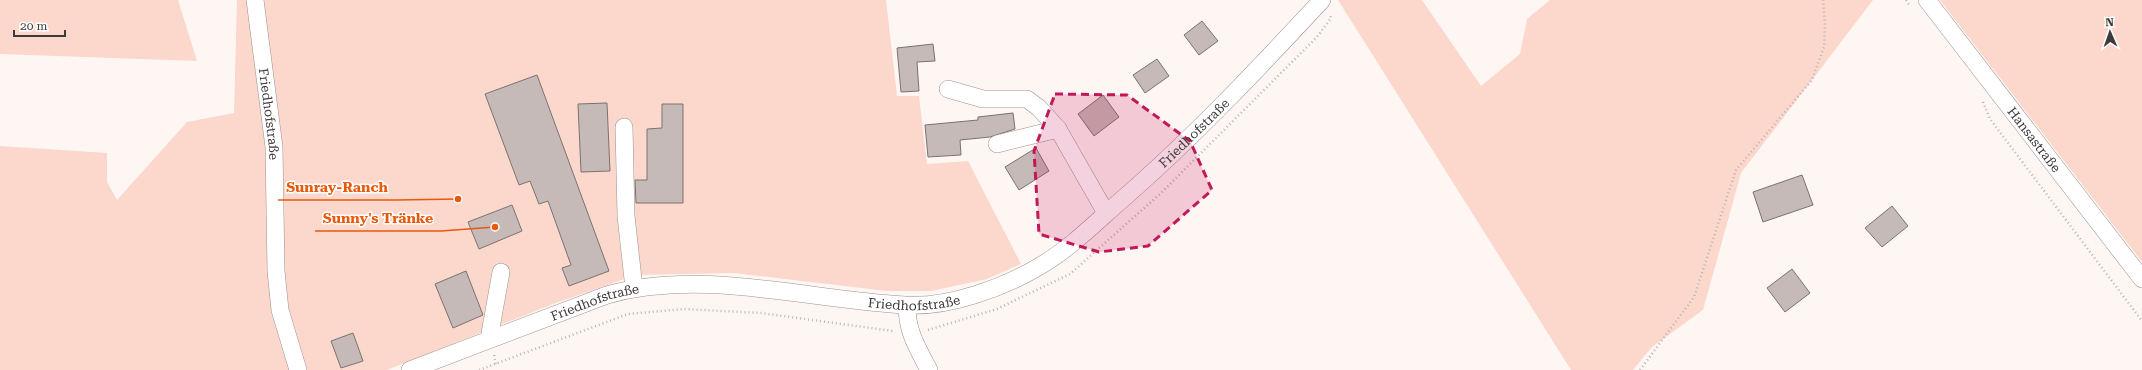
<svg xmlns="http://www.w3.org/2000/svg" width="2142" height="370" viewBox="0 0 2142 370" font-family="'Roboto Serif',serif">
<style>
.green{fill:#fcd7cc}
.building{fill:#c5bab7;stroke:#7b726f}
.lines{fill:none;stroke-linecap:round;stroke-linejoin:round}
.minor-casing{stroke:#9c928f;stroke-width:18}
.path{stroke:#bbb4b2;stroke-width:2.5;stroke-dasharray:1 3;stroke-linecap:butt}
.minor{stroke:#fff;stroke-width:17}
.marked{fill:#c2185b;fill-opacity:0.2;stroke:#c2185b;stroke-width:3;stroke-dasharray:8 5;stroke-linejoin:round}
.labels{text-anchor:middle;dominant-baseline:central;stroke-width:3;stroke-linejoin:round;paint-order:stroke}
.street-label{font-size:13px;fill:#3e3a39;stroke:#fff}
.leader{fill:none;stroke:#e8590c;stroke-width:1.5}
.callout-dot{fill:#e8590c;stroke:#fff;stroke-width:1.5}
.callout-label{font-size:14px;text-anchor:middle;font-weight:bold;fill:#e8590c;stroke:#fff;stroke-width:3;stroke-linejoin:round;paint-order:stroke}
</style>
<rect width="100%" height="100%" fill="#fef6f3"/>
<g class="green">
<polygon points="0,0 178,0 197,61 0,54"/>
<polygon points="237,0 886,0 897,96 919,96 927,164 968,161 1021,264 987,279 931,291 887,291 734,273 636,275 553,304 387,370 0,370 0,146 107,153 107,182 117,200 187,122 234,113"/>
<polygon points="1338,0 1422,0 1481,86 1520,54 1527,19 1550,0 1873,0 1741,173 1703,310 1652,347 1633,370 1571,370"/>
<polygon points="1940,0 2142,0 2142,262"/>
</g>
<g class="building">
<polygon points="1202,21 1218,41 1199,55 1184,35"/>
<polygon points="933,44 935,61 917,62 919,91 901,92 897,48"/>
<polygon points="1157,59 1169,76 1145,93 1133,75"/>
<polygon points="537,75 609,271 569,286 562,268 571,265 548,201 539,204 530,181 519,185 485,94"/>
<polygon points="1103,95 1119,117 1094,136 1078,114"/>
<polygon points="607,103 610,171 581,172 578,104"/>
<polygon points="662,104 683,104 683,203 636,203 635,180 647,180 647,129 662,128"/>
<polygon points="1013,113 1015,129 990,137 960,140 961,155 928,157 925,125 978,120 978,117"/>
<polygon points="1036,148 1049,171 1019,190 1005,167"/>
<polygon points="1802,175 1813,205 1763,222 1753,192"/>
<polygon points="512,205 522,231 479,249 468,222"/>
<polygon points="1892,206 1908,226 1882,247 1865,228"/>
<polygon points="1792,269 1810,293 1785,312 1767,288"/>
<polygon points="466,271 483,315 453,328 435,284"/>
<polygon points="353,333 363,361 341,368 331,341"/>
</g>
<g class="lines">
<g class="minor-casing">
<g id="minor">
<path id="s1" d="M255 0 274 147 276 271 280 310 298 370"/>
<path id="s2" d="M1927 0 2142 279"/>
<polyline points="948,89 983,99 1027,99 1039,108 1058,129 1106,213"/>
<polyline points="624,127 626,216 634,288"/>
<polyline points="997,144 1058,129"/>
<path d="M907 306C907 332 917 347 929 370"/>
<polyline points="489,339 501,272"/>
<path id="s3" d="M410 370 607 295C703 268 808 300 905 305 948 308 1003 288 1040 266 1069 249 1093 225 1118 203 1191 140 1256 71 1322 0"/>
</g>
</g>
<g class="path">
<polyline points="1906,0 1910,6"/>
<polyline points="1983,102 1990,119 2142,321"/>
<polyline points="928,330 997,309 1070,274 1160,194 1317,37 1331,18 1330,14"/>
<polyline points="494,355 496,364"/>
<polyline points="479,370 628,314 684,309 761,313 893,331"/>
<polyline points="1640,370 1694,297 1736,170 1812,80 1824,47 1825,24 1823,0"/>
</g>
<use href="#minor" class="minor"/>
</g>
<path class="marked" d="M1055 94 1127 95 1190 141 1212 190 1148 246 1099 252 1039 234 1034 151Z"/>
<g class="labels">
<g class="street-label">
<text stroke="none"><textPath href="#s1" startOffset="115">Friedhofstraße</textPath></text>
<text stroke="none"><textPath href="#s3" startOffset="857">Friedhofstraße</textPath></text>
<text stroke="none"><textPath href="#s2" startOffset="176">Hansastraße</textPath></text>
<text stroke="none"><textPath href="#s3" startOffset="520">Friedhofstraße</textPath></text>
<text stroke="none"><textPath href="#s3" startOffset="197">Friedhofstraße</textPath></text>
</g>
</g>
<path class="leader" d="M458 199L396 200H278M495 227L441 231H315"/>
<g class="callout-dot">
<circle cx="458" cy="199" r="4"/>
<circle cx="495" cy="227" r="4"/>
</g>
<g class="callout-label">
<text x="337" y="192">Sunray-Ranch</text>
<text x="378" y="223">Sunny's Tränke</text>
</g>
<g transform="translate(2110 32) rotate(358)" stroke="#ffffff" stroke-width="3" paint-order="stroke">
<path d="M0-3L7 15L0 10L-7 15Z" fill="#3e3a39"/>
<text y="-6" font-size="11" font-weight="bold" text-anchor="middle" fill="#3e3a39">N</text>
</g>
<path d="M14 30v6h51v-6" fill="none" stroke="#3e3a39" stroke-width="2"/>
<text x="20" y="30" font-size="12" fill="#3e3a39" stroke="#ffffff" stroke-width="3" paint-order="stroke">20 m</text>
</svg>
